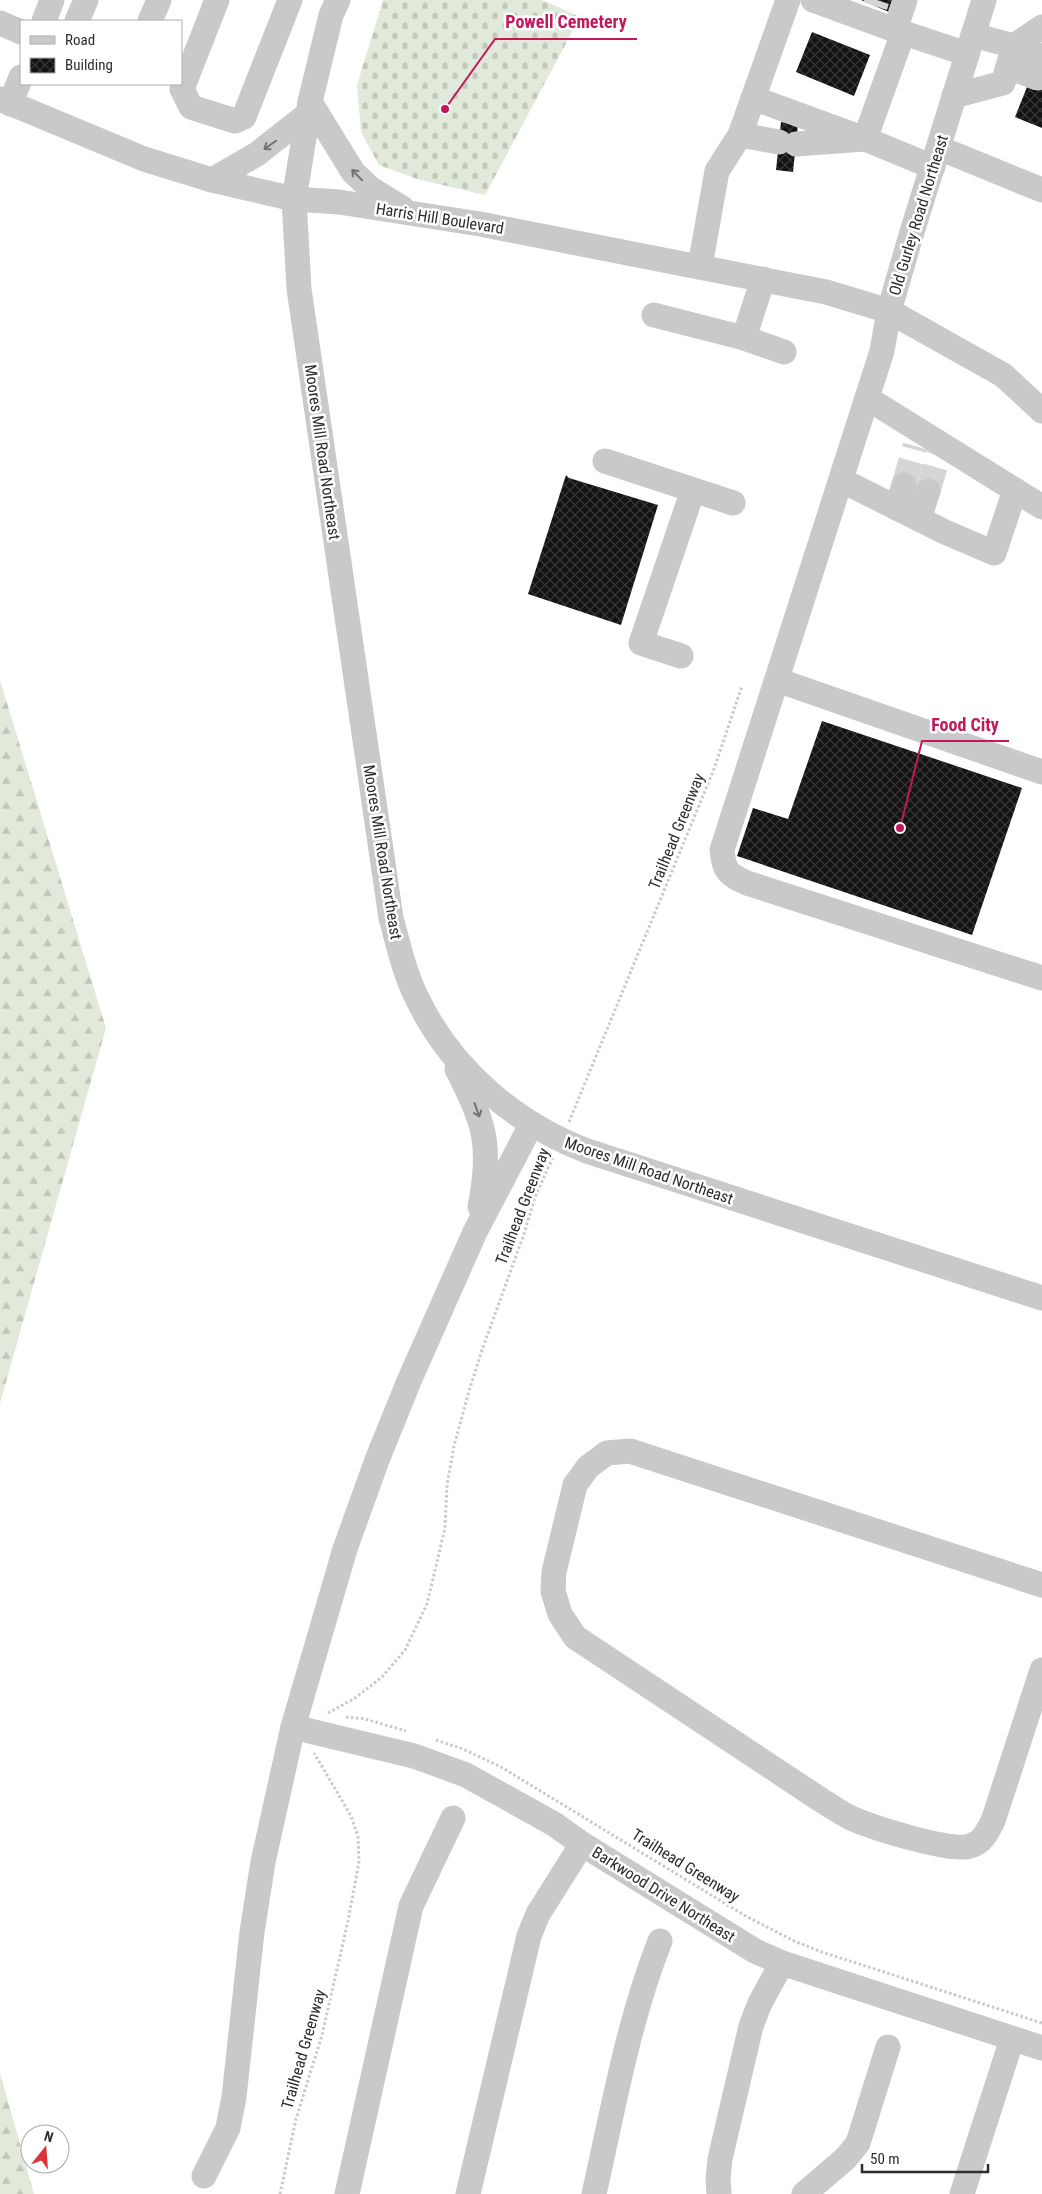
<svg xmlns="http://www.w3.org/2000/svg" width="1042" height="2194" viewBox="0 0 1042 2194" font-family="'Roboto Condensed',sans-serif">
<defs>
<pattern id="forest-firs" width="22" height="20" patternUnits="userSpaceOnUse" patternTransform="scale(1.25)"><rect width="22" height="20" fill="#e1e9da"/><path d="M5 1l3.5 6h-7zM16 11l3.5 6h-7z" fill="#c1c8bb"/></pattern>
<pattern id="cemetery-stones" width="16" height="16" patternUnits="userSpaceOnUse" patternTransform="scale(1.25)"><rect width="16" height="16" fill="#e1e9da"/><path d="M2 7V4a2 2 0 0 1 4 0v3zM10 15v-3a2 2 0 0 1 4 0v3z" fill="#c1c8bb"/></pattern>
<pattern id="building-cross-hatch" width="8" height="8" patternUnits="userSpaceOnUse" patternTransform="scale(1.25)"><rect width="8" height="8" fill="#131313"/><path d="M0 0l8 8M0 8l8-8" fill="none" stroke="#363636"/></pattern>
</defs>
<rect width="100%" height="100%" fill="#fff"/>
<g fill="url(#forest-firs)">
<path d="M 0,680 L 106,1028 L 0,1403 Z"/>
<path d="M 0,2073 L 34,2194 L 0,2194 Z"/>
</g>
<path fill="url(#cemetery-stones)" d="M 383,0 L 542,0 L 580,17 L 485,195 L 417,179 L 379,165 L 361,132 L 357,85 Z"/>
<g fill="url(#building-cross-hatch)">
<path d="M 861,0 L 902,0 L 896,15 Z"/>
<path d="M 812,32 L 870,55 L 854,96 L 796,72 Z"/>
<path d="M 1042,69 L 1042,128 L 1015,117 L 1027,87 L 1034,90 Z"/>
<path d="M 781,122 L 798,124 L 793,172 L 776,170 Z"/>
<path d="M 566,475 L 569,478 L 658,505 L 621,625 L 528,594 Z"/>
<path d="M 822,721 L 1022,788 L 972,935 L 737,856 L 753,808 L 788,819 Z"/>
</g>
<g fill="none" stroke-linecap="round" stroke-linejoin="round">
<g stroke="#d5d5d5" stroke-width="25" stroke-dasharray="25 12" stroke-linecap="butt">
<path d="M 875,6 L 877,0"/>
<path d="M 904,485 L 915,446"/>
<path d="M 928,491 L 939,454"/>
</g>
<g stroke="#c9c9c9" stroke-width="3" stroke-dasharray="2.5 2.5" stroke-linecap="butt">
<path d="M 569,1122 L 714,769 L 742,686"/>
<path d="M 328,1713 L 355,1698 L 382,1677 L 405,1650 L 427,1604 L 445,1528 L 447,1485 L 454,1446 L 469,1391 L 482,1350 L 524,1234 L 535,1197 L 553,1157"/>
<path d="M 346,1717 L 365,1719 L 406,1731"/>
<path d="M 436,1740 L 463,1749 L 501,1767 L 744,1915 L 794,1941 L 822,1952 L 1042,2023"/>
<path d="M 280,2194 L 296,2119 L 322,2035 L 348,1921 L 359,1862 L 358,1836 L 351,1816 L 314,1753"/>
</g>
<g stroke="#c9c9c9" stroke-width="25">
<path d="M 217,0 L 182,89 L 191,107 L 235,121 L 244,117 L 290,0"/>
<path d="M 338,0 L 331,15 L 310,102 L 294,199 L 299,289 L 391,918 C 399,947 405,976 419,1002 C 453,1071 515,1123 587,1151 L 1042,1298"/>
<path d="M 813,0 L 895,30"/>
<path d="M 905,0 L 895,30 L 967,54"/>
<path d="M 984,0 L 912,232 L 889,311 L 882,351 L 722,850 C 724,872 728,874 747,883 L 1042,978"/>
<path d="M 44,21 L 52,0"/>
<path d="M 77,21 L 86,0"/>
<path d="M 150,21 L 159,0"/>
<path d="M 0,23 L 21,32"/>
<path d="M 1014,46 L 1042,27"/>
<path d="M 1014,46 L 1042,57"/>
<path d="M 1008,67 L 1038,78"/>
<path d="M 954,96 L 1003,83 L 1014,46 L 973,35"/>
<path d="M 753,98 L 865,139 L 933,167"/>
<path d="M 0,99 L 144,159 L 212,180 L 294,199 L 339,202 L 480,224 L 826,292 L 889,311 L 1003,375 L 1042,411"/>
<path d="M 310,102 L 353,172 L 371,189 L 402,208"/>
<path d="M 10,104 L 21,77"/>
<path d="M 740,135 L 779,142"/>
<path d="M 796,144 L 865,139 L 903,33"/>
<path d="M 939,148 L 1042,190"/>
<path d="M 212,180 L 257,154 L 308,114"/>
<path d="M 700,266 L 717,171 L 740,135 L 788,0"/>
<path d="M 654,315 L 744,338 L 784,352"/>
<path d="M 744,338 L 763,279"/>
<path d="M 867,398 L 1042,507"/>
<path d="M 605,461 L 733,503"/>
<path d="M 841,480 L 945,532 L 994,553 L 1015,490"/>
<path d="M 897,508 L 904,485"/>
<path d="M 919,519 L 928,491"/>
<path d="M 681,656 L 641,643 L 693,490"/>
<path d="M 777,680 L 1042,772"/>
<path d="M 457,1069 C 485,1124 492,1145 480,1207"/>
<path d="M 1042,1585 L 630,1451 L 607,1453 L 588,1467 L 575,1485 L 554,1572 L 553,1591 L 560,1614 L 575,1637 L 821,1800 C 831,1806 841,1813 851,1818 C 871,1827 952,1853 970,1846 C 983,1842 987,1832 993,1821 L 1042,1670"/>
<path d="M 293,1727 L 414,1756 L 466,1775 L 554,1824 L 582,1844 L 755,1951 L 782,1963 L 1042,2048"/>
<path d="M 204,2176 L 228,2128 L 234,2097 L 252,1932 L 263,1862 L 293,1727 L 345,1549 L 377,1460 L 409,1381 L 475,1232 L 531,1125"/>
<path d="M 347,2194 L 411,1906 L 453,1818"/>
<path d="M 468,2194 L 529,1936 L 538,1914 L 582,1844"/>
<path d="M 594,2194 C 613,2110 628,2022 660,1941"/>
<path d="M 719,2194 L 718,2179 L 720,2159 L 751,2026 L 760,2003 L 782,1963"/>
<path d="M 804,2194 L 846,2158 L 858,2143 L 888,2047"/>
<path d="M 962,2194 L 1012,2039"/>
</g>
</g>
<defs><path id="oneway-shaft" d="M-6 0H5M1.5-3L5.5 0L1.5 3" fill="none" stroke-width="1.6" stroke-linecap="round" stroke-linejoin="round" transform="scale(1.25)"/></defs>
<g stroke="#737373">
<use href="#oneway-shaft" transform="translate(270 145) rotate(145)"/>
<use href="#oneway-shaft" transform="translate(357 175) rotate(-134)"/>
<use href="#oneway-shaft" transform="translate(477 1110) rotate(70)"/>
</g>
<g text-anchor="middle" stroke-width="5" stroke-linejoin="round" paint-order="stroke">
<g font-size="16" fill="#2c2c2c" stroke="#fff">
<text transform="translate(918 215) rotate(-73)" y="6">Old Gurley Road Northeast</text>
<text transform="translate(440 218) rotate(9)" y="6">Harris Hill Boulevard</text>
<text transform="translate(323 452) rotate(82)" y="6">Moores Mill Road Northeast</text>
<text transform="translate(676 831) rotate(-68)" y="6">Trailhead Greenway</text>
<text transform="translate(383 852) rotate(81)" y="6">Moores Mill Road Northeast</text>
<text transform="translate(649 1170) rotate(19)" y="6">Moores Mill Road Northeast</text>
<text transform="translate(522 1206) rotate(-69)" y="6">Trailhead Greenway</text>
<text transform="translate(686 1865) rotate(32)" y="6">Trailhead Greenway</text>
<text transform="translate(664 1894) rotate(32)" y="6">Barkwood Drive Northeast</text>
<text transform="translate(303 2049) rotate(-74)" y="6">Trailhead Greenway</text>
</g>
</g>
<path fill="none" stroke="#c2185b" stroke-width="2" d="M445 109L495 39H637M900 828L922 741H1009"/>
<g fill="#c2185b" stroke="#fff" stroke-width="2">
<circle cx="445" cy="109" r="5"/>
<circle cx="900" cy="828" r="5"/>
</g>
<g font-size="18" text-anchor="middle" font-weight="bold" fill="#c2185b" stroke="#fff" stroke-width="5" stroke-linejoin="round" paint-order="stroke">
<text x="566" y="28">Powell Cemetery</text>
<text x="965" y="731">Food City</text>
</g>
<rect x="20" y="20" width="162" height="65" fill="#ffffff" stroke="#ababab"/>
<rect x="30" y="36" width="25" height="8" fill="#c9c9c9" stroke="#ababab"/>
<text x="65" y="45" font-size="15" fill="#2c2c2c">Road</text>
<rect x="30" y="58" width="25" height="15" fill="url(#building-cross-hatch)" stroke="#ababab"/>
<text x="65" y="70" font-size="15" fill="#2c2c2c">Building</text>
<g transform="translate(45 2149) rotate(17)"><circle r="24" fill="#ffffff" stroke="#ababab"/>
<path d="M0-4L9 19L0 12L-9 19Z" fill="#da3639"/>
<text y="-8" font-size="14" font-weight="bold" text-anchor="middle" fill="#2c2c2c">N</text>
</g>
<path d="M862 2164v8h126v-8" fill="none" stroke="#2c2c2c" stroke-width="2.5"/>
<text x="870" y="2164" font-size="15" fill="#2c2c2c" stroke="#ffffff" stroke-width="4" paint-order="stroke">50 m</text>
</svg>
